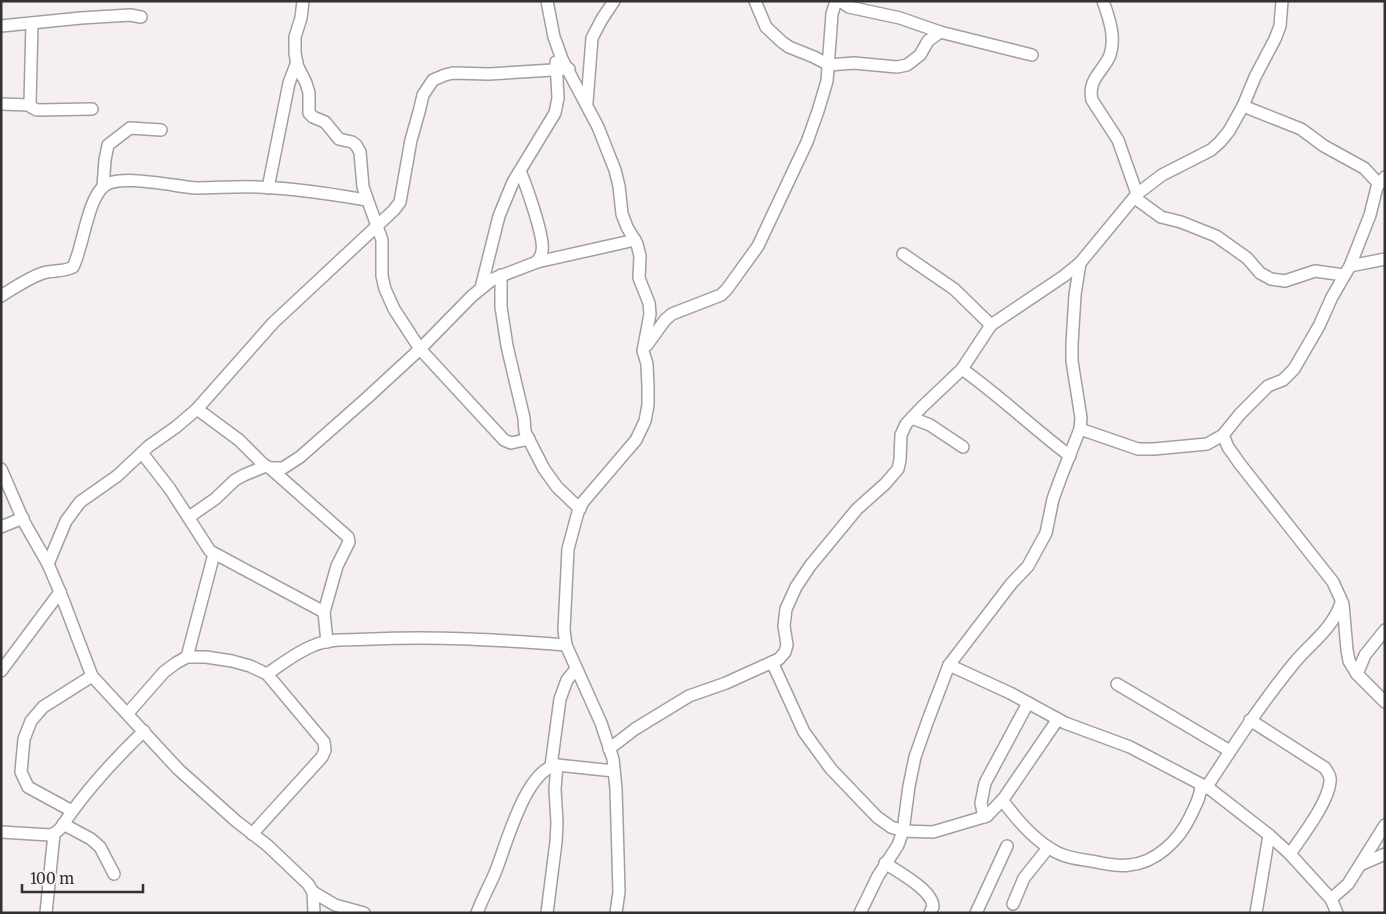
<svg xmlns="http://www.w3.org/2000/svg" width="1386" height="914" viewBox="0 0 1386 914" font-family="Merriweather,serif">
<rect width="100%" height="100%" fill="#f6eff2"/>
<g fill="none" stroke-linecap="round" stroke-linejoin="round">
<defs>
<g id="minor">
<path d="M 303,1 L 301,18 L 295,37 L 295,53 L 297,65 L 306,83 L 309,93 L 309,113 L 313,117 L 325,122 L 339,139 L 352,142 L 356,145 L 360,152 L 363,187 L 382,240 L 382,276 L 385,289 L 394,309 L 420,349 L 504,440 L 511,443 L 529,439"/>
<path d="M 547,1 L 554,37 L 562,59 L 598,127 L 615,170 L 619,186 L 622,214 L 627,227 L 637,244 L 640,256 L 639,278 L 649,303 L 650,314 L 643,351 L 647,364 L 648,387 L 648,405 L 645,421 L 636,440 L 583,502 L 578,512 L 568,549 L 564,630 L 566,645 L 601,723 L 613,759 L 616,789 L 618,856 L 619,892 L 616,913"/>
<path d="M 755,1 L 766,27 L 782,42 L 789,47 L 814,57 L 829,65 L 854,63 L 897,67 L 907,65 L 920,55 L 928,41 L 940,32"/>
<path d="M 840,1 L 849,7 L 900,18 L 940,32 L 1032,55"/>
<path d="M 1103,1 C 1109,18 1116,37 1110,55 C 1104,71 1087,79 1092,100 L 1118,140 L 1137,194"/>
<path d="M 32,23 L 30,103 L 31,107 L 37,110 L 92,109"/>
<path d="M 1,26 L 81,18 L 130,15 L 141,17"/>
<path d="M 587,102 L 592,38 L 602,19 L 614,1"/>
<path d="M 1,104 L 30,105"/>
<path d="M 1243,106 L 1301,129 L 1324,146 L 1364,168 L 1379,184"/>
<path d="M 520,171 C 526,185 545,238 542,251 C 542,255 539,258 537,262"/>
<path d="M 103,187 L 105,160 L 108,145 L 130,128 L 161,130"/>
<path d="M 268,188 L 289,83 L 297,62"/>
<path d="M 1135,198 L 1161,217 L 1181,222 L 1216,236 L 1247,258 L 1260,273 L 1271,279 L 1285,281 L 1315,271 L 1344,275"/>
<path d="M 903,254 L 954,289 L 991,325"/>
<path d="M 1350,266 L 1385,259"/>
<path d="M 501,275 L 501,307 L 507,346 L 524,418 L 525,432 L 544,469 L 557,487 L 580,509"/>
<path d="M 481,288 L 499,216 L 513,182 L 555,113 L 558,98 L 556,62"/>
<path d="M 1,296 C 14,288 28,278 43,273 C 53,270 64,272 73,267 C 83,248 87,200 104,186 C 119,173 177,187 197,188 C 217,188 238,186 258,187 C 294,188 331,194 367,200"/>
<path d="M 647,345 L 665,320 L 672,314 L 721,295 L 727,289 L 758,246 L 807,142 L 818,111 L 827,81 L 832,14 L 836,1"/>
<path d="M 962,369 C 1000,396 1033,428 1070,456"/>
<path d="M 197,409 L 239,440 L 264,465 L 270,468 L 283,468 L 300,457 L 368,397 L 420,349 L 472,296 L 493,279 L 537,262 L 635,240"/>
<path d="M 912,418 L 930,425 L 963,447"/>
<path d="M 1080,429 L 1138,449 L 1154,449 L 1207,444 L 1223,435 L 1240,414 L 1268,386 L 1283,380 L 1294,369 L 1319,326 L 1332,297 L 1350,266 L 1370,215 L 1377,187 L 1385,177"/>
<path d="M 1223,435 L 1228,447 L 1240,464 L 1333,582 L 1343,604 L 1347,650 L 1349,661 L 1357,674 L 1385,702"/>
<path d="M 142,453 L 170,489 L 210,551 L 324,612"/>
<path d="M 270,468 L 348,537 L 349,542 L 337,566 L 324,612 L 327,642"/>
<path d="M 1,469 L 24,522 L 48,564 L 60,592 L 92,676 L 178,769 L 236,821 L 267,845 L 308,884 L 313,892 L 314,913"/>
<path d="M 189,517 L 215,499 L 235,480 L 244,475 L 266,466"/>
<path d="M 1,527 L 23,518"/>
<path d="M 48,564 L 66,521 L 80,502 L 117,476 L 149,446 L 176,427 L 197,409 L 273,323 L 394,210 L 400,202 L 411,140 L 419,112 L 423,95 L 433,80 L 445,75 L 453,73 L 489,74 L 569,69"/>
<path d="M 187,657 L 214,554"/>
<path d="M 772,662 L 804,732 L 831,769 L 877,817 L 891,827 L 903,831 L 933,832 L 987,816 L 1004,798 L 1058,719"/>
<path d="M 949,665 L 1010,693 L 1065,723 L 1130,747 L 1210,789 L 1269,835 L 1290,854 L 1331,899 L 1337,913"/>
<path d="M 1,671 L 60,592"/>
<path d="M 267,674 C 282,664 298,651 315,645 C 332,638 354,640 372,639 C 437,636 501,640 566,645"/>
<path d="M 1357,674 L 1365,655 L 1385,630"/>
<path d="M 1117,684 L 1230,751"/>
<path d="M 128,713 L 164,672 L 176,663 L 187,657 L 206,657 L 232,661 L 250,666 L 267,674 L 324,742 L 325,750 L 322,757 L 252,834"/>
<path d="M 1250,720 L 1325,768 C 1328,773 1331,777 1330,782 C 1328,803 1302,836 1290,854"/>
<path d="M 609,749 L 635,729 L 689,696 L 726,683 L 779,659 L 785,652 L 787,645 L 784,626 L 786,609 L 796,587 L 810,566 L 857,509 L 885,484 L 898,469 L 900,460 L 901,435 L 906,424 L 922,407 L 962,369 L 991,325 L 1064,276 L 1080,263 L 1137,194 L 1162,175 L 1211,150 L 1220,142 L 1229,131 L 1243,106 L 1255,77 L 1275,39 L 1280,26 L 1282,1"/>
<path d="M 551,766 L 560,699 L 567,680 L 576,669"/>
<path d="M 1206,788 C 1234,745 1262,702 1295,662 C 1311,643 1333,628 1341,603"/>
<path d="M 1002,800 C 1016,818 1031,837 1051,849 C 1062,857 1078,859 1091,861 C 1103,863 1117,867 1129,865 C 1156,863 1179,840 1190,817 C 1195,806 1201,797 1201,785"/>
<path d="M 72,811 L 28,787 L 21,772 L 24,739 L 31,721 L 43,707 L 92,676"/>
<path d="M 984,817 L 981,803 L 985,783 L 1028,703"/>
<path d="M 63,824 L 91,839 L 100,847 L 114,874"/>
<path d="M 1,832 L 50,835 C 61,832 65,821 71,813 C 92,784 118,756 144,731"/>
<path d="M 885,863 C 898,872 933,890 933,907 L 930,913"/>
<path d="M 1360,865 L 1385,854"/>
<path d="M 313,892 L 335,905 L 364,913"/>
<path d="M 1331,899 L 1348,884 L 1385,825"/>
<path d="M 1013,904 L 1024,878 L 1048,848"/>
<path d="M 46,913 L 54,834"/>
<path d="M 477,913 C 482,899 489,887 495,873 C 506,846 525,770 557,765 L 614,771"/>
<path d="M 547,913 L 556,842 L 557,823 L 555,789 L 557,765"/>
<path d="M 860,913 L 878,876 L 898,845 L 903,831 L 909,786 L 915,757 L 928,720 L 949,665 L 1011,584 L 1028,566 L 1046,533 L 1053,499 L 1061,477 L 1080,429 L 1081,418 L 1072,361 L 1072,344 L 1075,295 L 1080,263"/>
<path d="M 976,913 L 1007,846"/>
<path d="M 1256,913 L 1269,835"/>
</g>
</defs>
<use href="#minor" stroke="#a49ea1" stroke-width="14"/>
<use href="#minor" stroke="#fff" stroke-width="11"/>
</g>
<rect width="1386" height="914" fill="none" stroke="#323031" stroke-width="5"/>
<path d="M22 884v8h121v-8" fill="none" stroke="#323031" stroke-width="2.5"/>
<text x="30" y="884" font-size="15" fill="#323031" stroke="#f6eff2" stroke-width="4" paint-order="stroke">100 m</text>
</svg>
